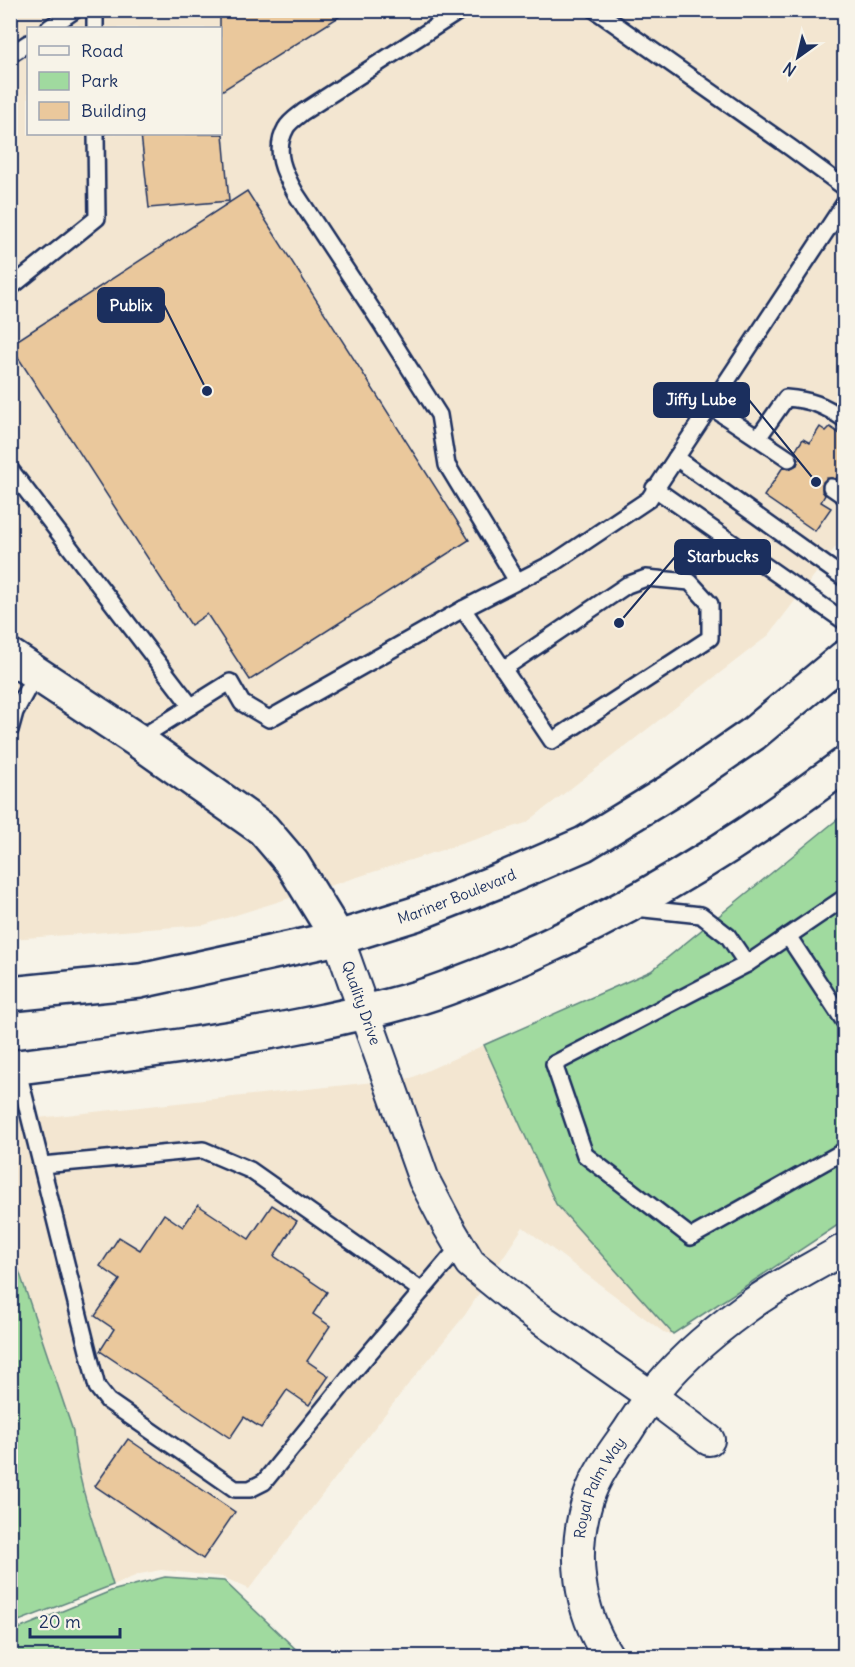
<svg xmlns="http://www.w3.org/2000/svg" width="855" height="1667" viewBox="0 0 855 1667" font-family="Delius,sans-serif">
<rect width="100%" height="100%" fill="#f7f3e8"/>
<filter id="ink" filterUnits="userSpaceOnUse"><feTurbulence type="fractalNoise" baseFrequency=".0167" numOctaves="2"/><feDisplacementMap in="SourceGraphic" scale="12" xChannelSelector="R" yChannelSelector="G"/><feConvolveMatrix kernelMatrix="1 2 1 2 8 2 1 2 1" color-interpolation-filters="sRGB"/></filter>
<g filter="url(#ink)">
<g fill="#f3e6d1" fill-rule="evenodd">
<path d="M 10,11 L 844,11 L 844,536 L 769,635 L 526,823 L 326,887 L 304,851 L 273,815 L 147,725 L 11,635 ZM 28,28 L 220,28 L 220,134 L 28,134 Z"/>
<path d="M 10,676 L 127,754 L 251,843 L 279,875 L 293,897 L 204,925 L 11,939 Z"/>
<path d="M 484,1045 L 556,1204 L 673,1334 L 666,1334 L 523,1227 L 465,1315 L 410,1382 L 249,1589 L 223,1577 L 161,1570 L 140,1574 L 113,1585 L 83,1488 L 74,1448 L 73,1431 L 11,1244 L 10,1121 L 411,1078 Z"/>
</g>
<g fill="#a0da9f" stroke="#5e847e" stroke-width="1.5">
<path d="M 844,814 L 844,1221 L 673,1334 L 556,1204 L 484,1045 L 651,971 Z"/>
<path d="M 10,1244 L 73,1431 C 76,1483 98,1535 113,1585 L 11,1624 Z"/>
<path d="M 165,1577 L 224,1581 L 303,1656 L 11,1656 L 11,1632 L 111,1591 Z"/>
</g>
<g fill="#eac89c" stroke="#1b2f5e" stroke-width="1.5">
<path d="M 220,10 L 350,10 L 220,92 Z"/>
<path d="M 141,134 L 223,134 L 229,201 L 149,208 Z"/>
<path d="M 247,191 L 469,540 L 250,680 L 207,614 L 191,625 L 10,345 Z"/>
<path d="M 820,427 L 826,431 L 830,427 L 844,437 L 844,467 L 836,479 L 827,478 L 823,482 L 822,491 L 825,495 L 821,502 L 831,508 L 815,531 L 764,496 L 783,467 L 789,469 L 797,465 L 799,459 L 795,451 L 803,439 L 810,443 Z"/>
<path d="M 198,1205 L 249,1239 L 272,1205 L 297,1221 L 274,1256 L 327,1292 L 313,1314 L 330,1326 L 307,1361 L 329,1376 L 309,1405 L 287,1390 L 261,1428 L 244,1417 L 230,1438 L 100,1351 L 114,1329 L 95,1316 L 120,1280 L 100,1266 L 119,1237 L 140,1250 L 164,1214 L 183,1227 Z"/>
<path d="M 128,1439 L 235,1512 L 203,1559 L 95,1486 Z"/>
</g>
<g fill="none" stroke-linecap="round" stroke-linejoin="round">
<defs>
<g id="lane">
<path d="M 95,10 L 95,28"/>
<path d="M 461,10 L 303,112 C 298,116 289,122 286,128 C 273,151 284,173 296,194 L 381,323 L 439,415 L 447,465 L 517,581"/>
<path d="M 595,10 L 791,148 L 844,187"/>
<path d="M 49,28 L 75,10"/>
<path d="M 10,55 L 28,43"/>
<path d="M 10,288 L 97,218 L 96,134"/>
<path d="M 711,407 L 789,459"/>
<path d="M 758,438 L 786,398 C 811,400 824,405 844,419"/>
<path d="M 676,458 L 844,578"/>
<path d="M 10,469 L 191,706"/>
<path d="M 831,487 L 844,496"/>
<path d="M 654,488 L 844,621"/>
<path d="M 463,609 L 552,741 L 710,638 L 710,604 L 690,582 L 646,578 L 627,585 L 503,669"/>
<path d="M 10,730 L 15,712 L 36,673"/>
<path d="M 137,740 L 230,682 L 242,703 L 269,719 L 463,609 L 555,562 L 649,499 L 844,204"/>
<path d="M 844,898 L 747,964 L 554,1064 L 585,1155 L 691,1237 L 844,1151"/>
<path d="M 635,908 L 701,915 L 728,936 L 747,964"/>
<path d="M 788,936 L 844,1021"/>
<path d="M 17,1067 L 97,1387 L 108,1401 L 235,1489 L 250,1489 L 264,1482 L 354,1371 L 460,1246"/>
<path d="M 42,1165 L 203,1150 L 250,1170 L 422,1291"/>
</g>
<g id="street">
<path id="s1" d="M 338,938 L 424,1180 L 448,1226 L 470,1263 L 528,1310 L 651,1396 L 709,1440"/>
<path id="s2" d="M 608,1656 C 578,1610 571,1552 588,1499 C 596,1474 612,1453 627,1432 C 634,1421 642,1409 650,1398 C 674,1365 713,1332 746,1308 C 777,1285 812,1268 844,1249"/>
</g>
<g id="secondary">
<path d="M 10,656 L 137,740 L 263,829 L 292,863 L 338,938"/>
<path id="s3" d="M 10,994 L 140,981 L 338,938 L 415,914 L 503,879 L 584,844 L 672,790 L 753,734 L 844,658"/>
<path d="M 10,1068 C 115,1055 221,1043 324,1021 C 365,1012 407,1003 447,988 C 590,936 723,856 844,765"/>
</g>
</defs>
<use href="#lane" stroke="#1b2f5e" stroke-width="20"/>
<use href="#street" stroke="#1b2f5e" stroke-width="34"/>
<use href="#secondary" stroke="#1b2f5e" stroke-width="38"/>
<use href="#lane" stroke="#f7f3e8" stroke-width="15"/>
<use href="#street" stroke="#f7f3e8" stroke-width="30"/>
<use href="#secondary" stroke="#f7f3e8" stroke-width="33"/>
</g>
</g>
<g text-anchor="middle" stroke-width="4.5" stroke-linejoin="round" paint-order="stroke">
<g font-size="15" fill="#1b2f5e" stroke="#f7f3e8">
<text dy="5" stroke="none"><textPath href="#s3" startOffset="459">Mariner Boulevard</textPath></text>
<text dy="5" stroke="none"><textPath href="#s1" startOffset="69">Quality Drive</textPath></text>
<text dy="5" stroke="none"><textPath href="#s2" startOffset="178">Royal Palm Way</textPath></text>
</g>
</g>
<path fill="none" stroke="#1b2f5e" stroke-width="2" d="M207 391L164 305M816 482L749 400M619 623L675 557"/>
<g fill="#1b2f5e" stroke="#f7f3e8" stroke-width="2">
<circle cx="207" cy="391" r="6"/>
<circle cx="816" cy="482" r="6"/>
<circle cx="619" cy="623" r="6"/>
</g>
<g fill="#1b2f5e" stroke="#1b2f5e" stroke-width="2">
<rect x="98" y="288" width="66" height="34" rx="6"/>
<rect x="654" y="383" width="95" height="34" rx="6"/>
<rect x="675" y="540" width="95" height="34" rx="6"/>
</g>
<g font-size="16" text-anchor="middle" font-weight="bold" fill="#fff">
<text x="131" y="311">Publix</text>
<text x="701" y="405">Jiffy Lube</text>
<text x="723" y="562">Starbucks</text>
</g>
<rect width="855" height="1667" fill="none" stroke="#f7f3e8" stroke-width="36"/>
<rect x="18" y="18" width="819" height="1631" fill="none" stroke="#1b2f5e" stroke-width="2" filter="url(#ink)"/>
<rect x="27" y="27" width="195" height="108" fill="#f7f3e8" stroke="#9fa5b1" stroke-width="1.5"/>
<rect x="39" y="46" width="30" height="9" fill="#f7f3e8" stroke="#9fa5b1" stroke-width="1.5"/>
<text x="81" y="57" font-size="18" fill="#1b2f5e">Road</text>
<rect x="39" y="72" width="30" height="18" fill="#a0da9f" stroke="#9fa5b1" stroke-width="1.5"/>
<text x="81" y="87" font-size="18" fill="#1b2f5e">Park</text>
<rect x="39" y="102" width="30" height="18" fill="#eac89c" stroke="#9fa5b1" stroke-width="1.5"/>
<text x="81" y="117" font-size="18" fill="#1b2f5e">Building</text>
<g transform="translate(798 57) rotate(214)" stroke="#f7f3e8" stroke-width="4.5" paint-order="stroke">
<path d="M0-4.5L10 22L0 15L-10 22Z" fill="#1b2f5e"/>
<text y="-9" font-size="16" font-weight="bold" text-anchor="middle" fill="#1b2f5e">N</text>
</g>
<path d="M30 1628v9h90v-9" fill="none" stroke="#1b2f5e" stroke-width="3"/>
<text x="39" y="1628" font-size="18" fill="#1b2f5e" stroke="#f7f3e8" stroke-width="4.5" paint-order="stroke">20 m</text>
</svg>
